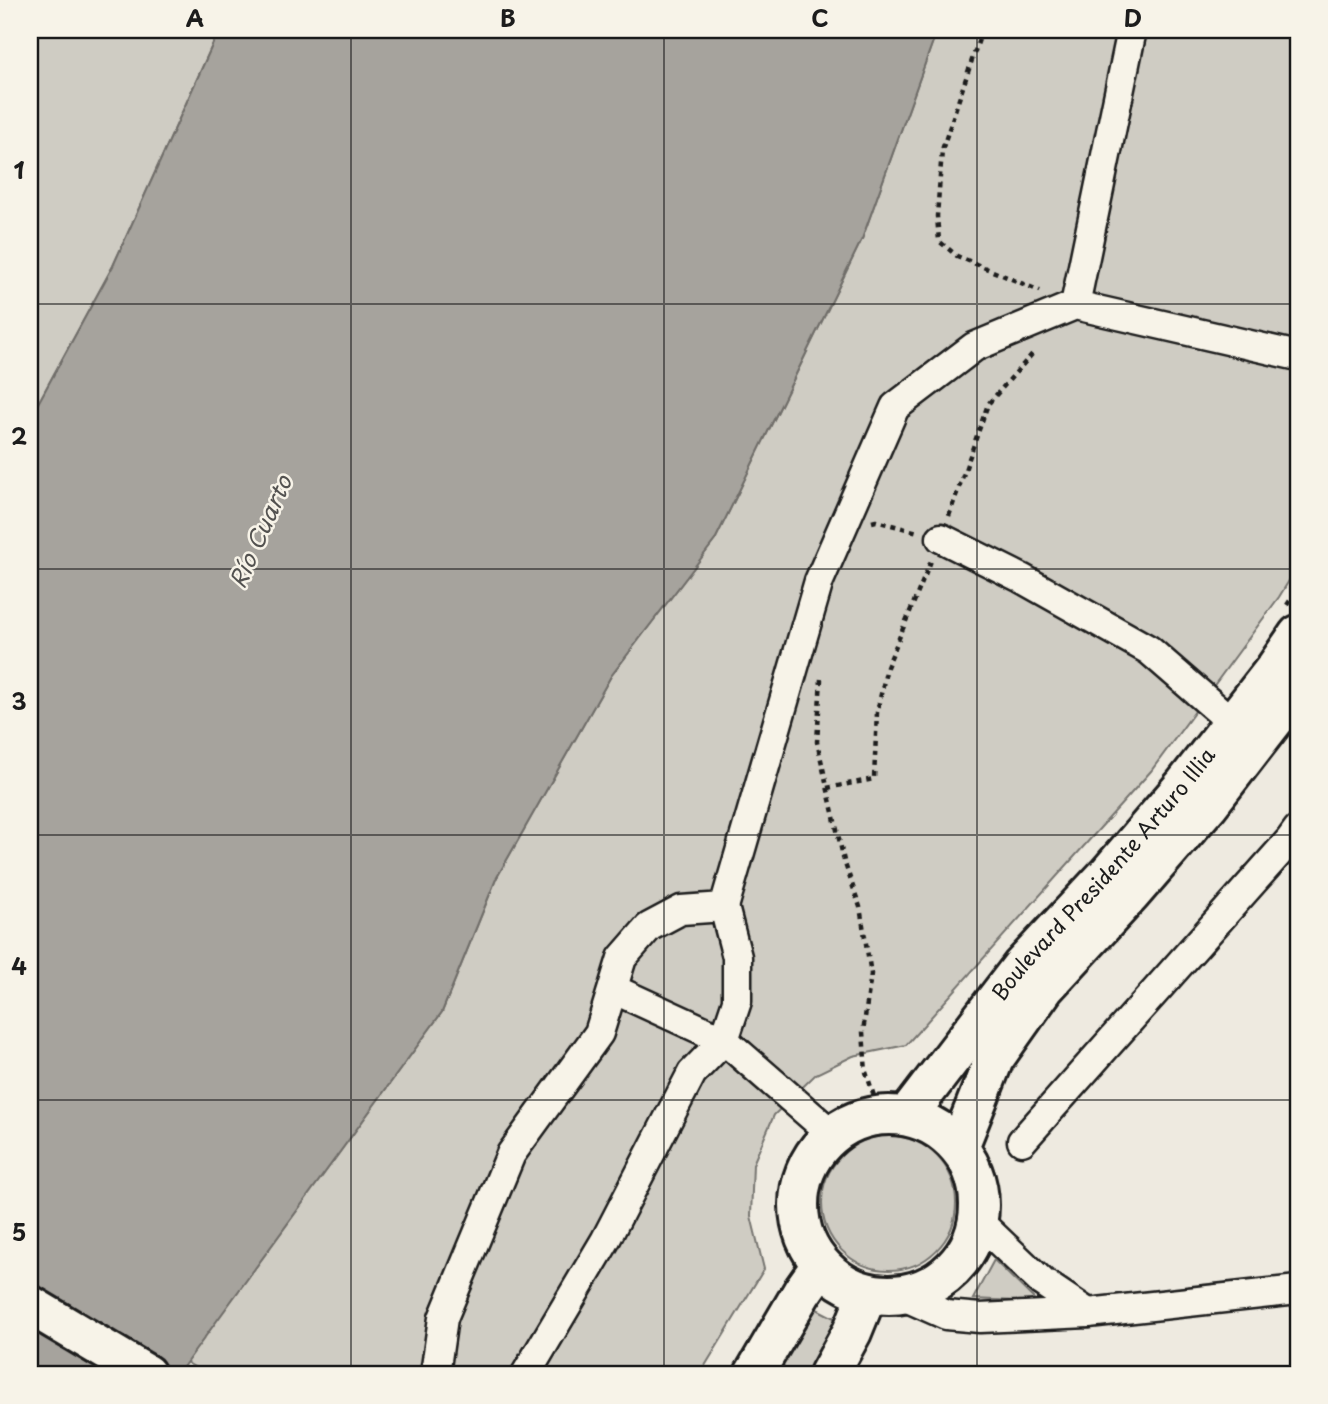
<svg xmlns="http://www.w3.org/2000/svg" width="1328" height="1404" viewBox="0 0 1328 1404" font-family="'Playpen Sans',sans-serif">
<rect width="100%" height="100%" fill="#eeeae0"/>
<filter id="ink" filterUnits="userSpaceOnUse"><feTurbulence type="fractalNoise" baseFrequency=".0143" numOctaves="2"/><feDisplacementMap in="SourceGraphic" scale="14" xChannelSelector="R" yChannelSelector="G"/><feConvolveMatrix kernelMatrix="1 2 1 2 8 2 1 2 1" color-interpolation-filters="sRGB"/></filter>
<g filter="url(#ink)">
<g fill="#cfccc3" stroke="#767470" stroke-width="2">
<path d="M 30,30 L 219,30 L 113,266 L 30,418 Z"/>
<path d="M 937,30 L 1298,30 L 1298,566 L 1279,597 L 1151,771 L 906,1045 L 853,1056 L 816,1074 L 774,1115 L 753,1164 L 751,1216 L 764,1269 L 700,1374 L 206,1374 L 186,1362 L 442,1012 L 496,879 L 611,676 L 715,540 L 862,239 Z"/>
<circle cx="889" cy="1203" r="67"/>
<path d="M 994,1260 L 1037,1302 L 973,1299 Z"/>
<path d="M 811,1306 L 838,1320 L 806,1374 L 769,1374 Z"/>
</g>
<path fill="#a6a39d" stroke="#6f6d69" stroke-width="2" d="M 219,30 L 937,30 L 862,239 L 715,540 L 611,676 L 496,879 L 442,1012 L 178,1374 L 30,1374 L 30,418 L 113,266 Z"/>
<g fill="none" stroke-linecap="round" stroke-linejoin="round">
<defs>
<g id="street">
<path d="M 1075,305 L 1132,30"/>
<path d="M 941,538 L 1021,578 L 1149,650 L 1233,723"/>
<path d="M 613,989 L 724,1040 L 832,1134"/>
<path d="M 1022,1141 L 1290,840 L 1298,829"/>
<path d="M 979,1222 L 1042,1282 L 1088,1313"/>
<path d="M 901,1295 L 946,1315 L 980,1318 L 1088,1313 L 1298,1290"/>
<path d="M 435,1374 L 443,1318 L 511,1154 L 599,1033 L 622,958 L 649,927 L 681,910 L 724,907 L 819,581 L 895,407 L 974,347 L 1075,305 L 1298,356"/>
<path d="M 526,1374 L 605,1241 L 692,1073 L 724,1040 L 737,1001 L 737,957 L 724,907"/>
</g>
<g id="secondary">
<circle cx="889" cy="1205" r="90"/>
<path id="s1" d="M 907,1116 L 1021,967 L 1108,874 L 1185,784 L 1274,670 L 1298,635"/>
<path d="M 959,1147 L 994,1059 L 1045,987 L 1131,894 L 1209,804 L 1298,689"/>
<path d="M 30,1305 L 146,1374"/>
<path d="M 754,1374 L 802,1292 L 821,1265"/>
<path d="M 829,1374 L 852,1332 L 863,1305 L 872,1294"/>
</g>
</defs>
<use href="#street" stroke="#1c1c1c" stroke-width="33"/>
<use href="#secondary" stroke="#1c1c1c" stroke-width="44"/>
<g stroke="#1c1c1c" stroke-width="4.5" stroke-dasharray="5 5" stroke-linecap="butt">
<path d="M 982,30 L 942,150 L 937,216 L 939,241 L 957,256 L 1040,291"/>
<path d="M 949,516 L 988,404 L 1034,352"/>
<path d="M 872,522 L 876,521 L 918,532"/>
<path d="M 1287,605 L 1298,589"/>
<path d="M 821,679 L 817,742 L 844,861 L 860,907 L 871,974 L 863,1032 L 866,1072 L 877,1105"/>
<path d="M 827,788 L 874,779 L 877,712 L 887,667 L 931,561"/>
</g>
<use href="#street" stroke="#f7f3e8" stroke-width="28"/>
<use href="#secondary" stroke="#f7f3e8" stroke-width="38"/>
</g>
</g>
<path fill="none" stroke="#1c1c1c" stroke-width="2" stroke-opacity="0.55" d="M 351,30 L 351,1374M 664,30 L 664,1374M 977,30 L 977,1374M 30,304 L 1298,304M 30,569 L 1298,569M 30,835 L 1298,835M 30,1100 L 1298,1100"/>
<g text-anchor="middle" stroke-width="5" stroke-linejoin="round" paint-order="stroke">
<g font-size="21" fill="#1c1c1c" stroke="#f7f3e8">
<text dy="7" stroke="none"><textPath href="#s1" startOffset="312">Boulevard Presidente Arturo Illia</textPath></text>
</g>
<g font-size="23" font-style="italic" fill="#535250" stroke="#f7f3e8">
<text transform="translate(261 532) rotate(-66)" y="8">Río Cuarto</text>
</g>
</g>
<rect width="1328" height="1404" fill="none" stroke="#f7f3e8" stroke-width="77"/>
<rect x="38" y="38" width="1252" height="1328" fill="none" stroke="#1c1c1c" stroke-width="2.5"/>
<g font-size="23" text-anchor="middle" font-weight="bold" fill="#1c1c1c">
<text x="195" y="27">A</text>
<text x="508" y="27">B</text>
<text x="820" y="27">C</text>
<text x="1133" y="27">D</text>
<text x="19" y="179">1</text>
<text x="19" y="445">2</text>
<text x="19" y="710">3</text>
<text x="19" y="975">4</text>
<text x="19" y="1241">5</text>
</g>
</svg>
